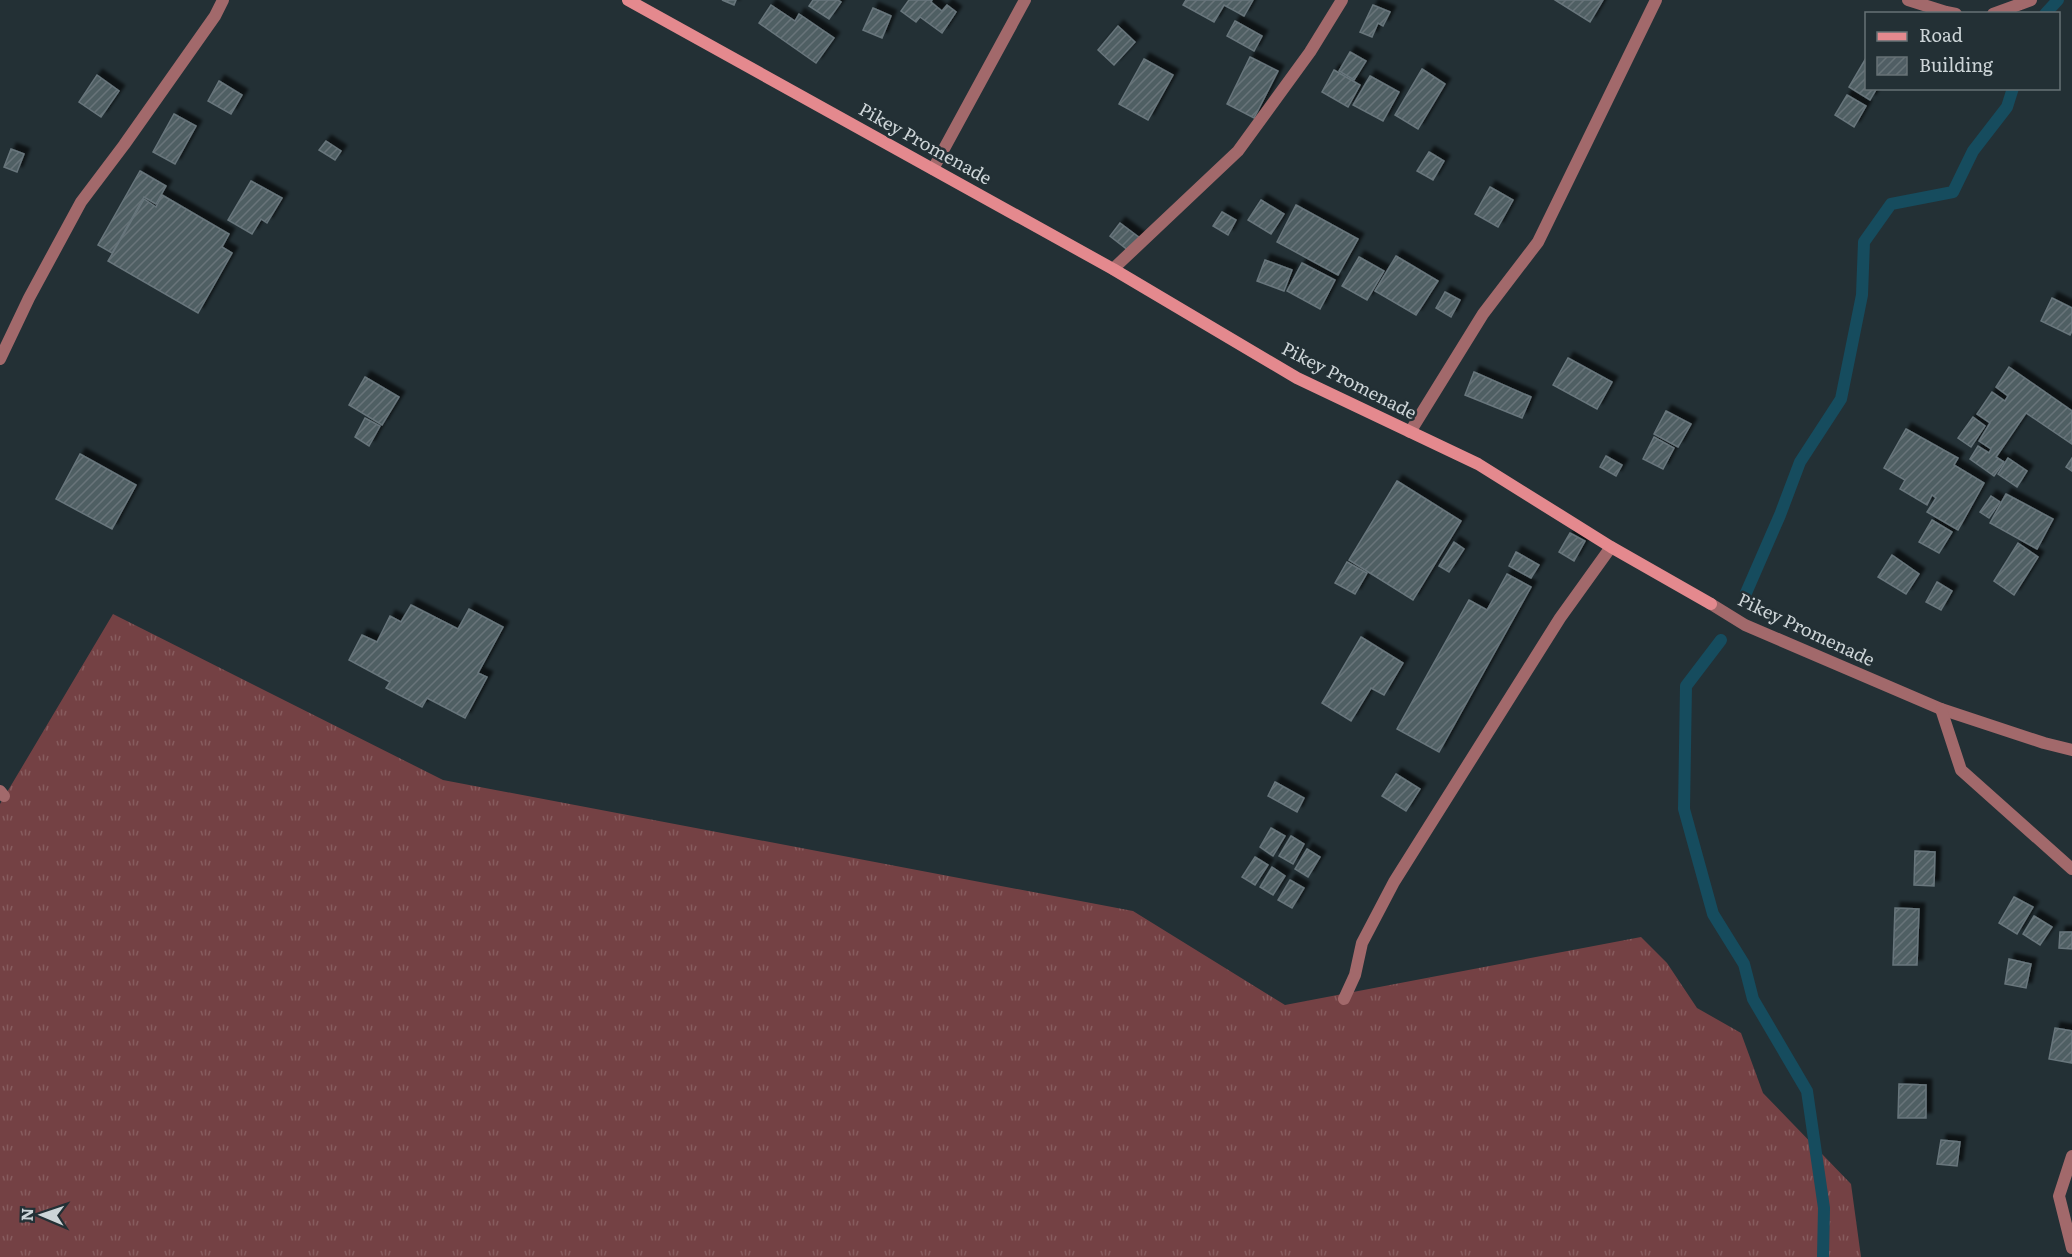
<svg xmlns="http://www.w3.org/2000/svg" width="2072" height="1257" viewBox="0 0 2072 1257" font-family="Literata,serif">
<defs>
<pattern id="grass-tufts" width="24" height="20" patternUnits="userSpaceOnUse" patternTransform="scale(1.5)"><rect width="24" height="20" fill="#744144"/><path d="M3 7l-1-3M5 7V3M7 7l1-3M15 17l-1-3M17 17v-4M19 17l1-3" fill="none" stroke="#875c5e"/></pattern>
<pattern id="building-hatch" width="6" height="6" patternUnits="userSpaceOnUse" patternTransform="scale(1.5)"><rect width="6" height="6" fill="#505e64"/><path d="M-1 1l2-2M0 6l6-6M5 7l2-2" fill="none" stroke="#687479"/></pattern>
<filter id="shadow"><feDropShadow dx="5.5" dy="-5.5" stdDeviation="1.5" flood-color="#0009"/></filter>
</defs>
<rect width="100%" height="100%" fill="#233035"/>
<path fill="url(#grass-tufts)" d="M 113,614 L 443,780 L 1133,911 L 1285,1005 L 1641,937 L 1667,963 L 1697,1008 L 1741,1033 L 1763,1093 L 1851,1184 L 1861,1257 L 0,1257 L 0,804 Z"/>
<g fill="none" stroke-linecap="round" stroke-linejoin="round">
<g stroke="#164c5e" stroke-width="12">
<path d="M 2045,14 L 2058,0"/>
<path d="M 1746,593 L 1780,515 L 1800,462 L 1841,399 L 1862,295 L 1864,242 L 1891,204 L 1953,192 L 1973,151 L 2007,107 L 2013,88"/>
<path d="M 1721,640 L 1686,686 L 1684,809 L 1713,914 L 1744,964 L 1753,999 L 1807,1091 L 1824,1208 L 1823,1257"/>
</g>
</g>
<g fill="url(#building-hatch)" stroke="#68767c" stroke-width="1.5" filter="url(#shadow)">
<path d="M 722,0 L 736,0 L 734,5 Z"/>
<path d="M 813,0 L 838,0 L 841,2 L 829,19 L 809,6 Z"/>
<path d="M 909,0 L 932,0 L 931,2 L 942,11 L 947,5 L 956,12 L 942,33 L 920,17 L 916,22 L 901,11 Z"/>
<path d="M 1186,0 L 1253,0 L 1244,16 L 1224,5 L 1214,22 L 1183,5 Z"/>
<path d="M 1555,0 L 1603,0 L 1590,22 Z"/>
<path d="M 771,5 L 795,21 L 799,14 L 834,38 L 816,63 L 759,23 Z"/>
<path d="M 1373,5 L 1390,12 L 1383,26 L 1378,23 L 1372,37 L 1360,32 Z"/>
<path d="M 873,8 L 891,16 L 882,38 L 863,30 Z"/>
<path d="M 1235,21 L 1262,36 L 1254,51 L 1227,36 Z"/>
<path d="M 1118,26 L 1135,42 L 1114,65 L 1098,50 Z"/>
<path d="M 1350,52 L 1366,61 L 1354,80 L 1339,71 Z"/>
<path d="M 1250,57 L 1278,71 L 1254,118 L 1227,104 Z"/>
<path d="M 1866,58 L 1866,88 L 1877,88 L 1870,100 L 1849,87 Z"/>
<path d="M 1144,59 L 1173,75 L 1148,120 L 1119,104 Z"/>
<path d="M 1422,69 L 1445,84 L 1418,129 L 1395,115 Z"/>
<path d="M 1334,70 L 1360,85 L 1348,107 L 1322,92 Z"/>
<path d="M 97,75 L 119,91 L 101,117 L 79,102 Z"/>
<path d="M 1370,76 L 1399,92 L 1383,121 L 1353,105 Z"/>
<path d="M 219,81 L 242,95 L 231,114 L 208,101 Z"/>
<path d="M 1847,95 L 1866,106 L 1854,127 L 1835,115 Z"/>
<path d="M 174,114 L 196,126 L 175,164 L 153,152 Z"/>
<path d="M 326,141 L 341,151 L 335,160 L 319,150 Z"/>
<path d="M 11,149 L 24,154 L 17,172 L 4,167 Z"/>
<path d="M 1429,152 L 1444,161 L 1433,180 L 1417,171 Z"/>
<path d="M 140,171 L 166,186 L 156,204 L 144,197 L 112,253 L 98,245 Z"/>
<path d="M 251,181 L 282,198 L 267,223 L 261,219 L 252,234 L 228,220 Z"/>
<path d="M 1490,187 L 1513,200 L 1498,227 L 1475,214 Z"/>
<path d="M 162,195 L 229,234 L 222,247 L 232,253 L 198,313 L 108,261 L 144,199 L 156,207 Z"/>
<path d="M 1261,200 L 1284,214 L 1271,234 L 1248,220 Z"/>
<path d="M 1296,205 L 1358,239 L 1338,275 L 1277,242 Z"/>
<path d="M 1222,212 L 1236,220 L 1228,235 L 1213,226 Z"/>
<path d="M 1120,223 L 1140,238 L 1129,251 L 1110,236 Z"/>
<path d="M 1396,256 L 1438,281 L 1416,315 L 1375,291 Z"/>
<path d="M 1359,257 L 1384,271 L 1367,300 L 1342,286 Z"/>
<path d="M 1265,260 L 1292,270 L 1284,291 L 1257,281 Z"/>
<path d="M 1302,263 L 1335,280 L 1320,309 L 1287,291 Z"/>
<path d="M 1445,292 L 1460,300 L 1451,317 L 1436,308 Z"/>
<path d="M 2052,298 L 2072,308 L 2072,331 L 2070,335 L 2041,321 Z"/>
<path d="M 1568,358 L 1612,382 L 1597,409 L 1553,385 Z"/>
<path d="M 2009,367 L 2072,411 L 2072,444 L 2026,413 L 1996,457 L 2004,462 L 1994,476 L 1970,459 L 1978,446 L 1989,453 L 1991,449 L 1979,441 L 1990,423 L 1977,414 L 1992,392 L 2005,401 L 2008,396 L 1996,387 Z"/>
<path d="M 1474,372 L 1531,397 L 1522,418 L 1465,395 Z"/>
<path d="M 365,377 L 399,397 L 382,425 L 349,405 Z"/>
<path d="M 1666,411 L 1691,424 L 1678,447 L 1654,434 Z"/>
<path d="M 1973,417 L 1985,426 L 1971,447 L 1958,438 Z"/>
<path d="M 365,418 L 380,426 L 369,446 L 355,437 Z"/>
<path d="M 1906,429 L 1958,458 L 1954,465 L 1984,483 L 1958,530 L 1927,512 L 1936,498 L 1932,495 L 1927,505 L 1900,489 L 1905,480 L 1884,468 Z"/>
<path d="M 1654,437 L 1674,448 L 1663,469 L 1643,459 Z"/>
<path d="M 80,454 L 136,485 L 112,529 L 56,499 Z"/>
<path d="M 1606,456 L 1622,465 L 1616,476 L 1600,467 Z"/>
<path d="M 2008,458 L 2027,471 L 2017,487 L 1998,474 Z"/>
<path d="M 2072,458 L 2072,471 L 2066,467 Z"/>
<path d="M 1397,481 L 1461,521 L 1413,600 L 1349,560 Z"/>
<path d="M 2006,494 L 2053,519 L 2037,549 L 1990,523 Z"/>
<path d="M 1991,496 L 2000,502 L 1989,518 L 1980,512 Z"/>
<path d="M 1932,520 L 1952,532 L 1939,553 L 1919,542 Z"/>
<path d="M 1570,533 L 1585,541 L 1574,561 L 1559,552 Z"/>
<path d="M 1454,542 L 1464,549 L 1449,572 L 1439,566 Z"/>
<path d="M 2018,543 L 2038,557 L 2014,595 L 1994,581 Z"/>
<path d="M 1516,552 L 1539,565 L 1531,578 L 1509,566 Z"/>
<path d="M 1892,555 L 1919,574 L 1906,594 L 1878,577 Z"/>
<path d="M 1347,562 L 1367,573 L 1355,594 L 1335,583 Z"/>
<path d="M 1507,574 L 1531,587 L 1439,752 L 1397,729 L 1469,600 L 1487,610 Z"/>
<path d="M 1937,582 L 1952,591 L 1941,610 L 1926,602 Z"/>
<path d="M 411,605 L 458,629 L 469,609 L 503,627 L 478,673 L 487,677 L 465,718 L 427,698 L 422,707 L 386,688 L 390,682 L 349,660 L 362,635 L 377,642 L 390,616 L 401,622 Z"/>
<path d="M 1361,637 L 1403,663 L 1384,695 L 1371,688 L 1351,721 L 1322,703 Z"/>
<path d="M 1396,774 L 1420,789 L 1406,811 L 1382,796 Z"/>
<path d="M 1275,782 L 1304,798 L 1297,812 L 1268,796 Z"/>
<path d="M 1271,828 L 1285,836 L 1273,856 L 1260,847 Z"/>
<path d="M 1291,836 L 1304,844 L 1293,864 L 1279,856 Z"/>
<path d="M 1307,849 L 1320,857 L 1308,877 L 1295,869 Z"/>
<path d="M 1915,851 L 1935,852 L 1934,886 L 1914,885 Z"/>
<path d="M 1255,857 L 1268,865 L 1255,885 L 1242,877 Z"/>
<path d="M 1272,867 L 1285,876 L 1273,895 L 1260,887 Z"/>
<path d="M 1290,880 L 1304,888 L 1292,908 L 1278,900 Z"/>
<path d="M 2014,897 L 2033,907 L 2017,934 L 1999,923 Z"/>
<path d="M 1895,908 L 1919,909 L 1917,965 L 1893,965 Z"/>
<path d="M 2034,916 L 2052,927 L 2040,945 L 2023,934 Z"/>
<path d="M 2060,932 L 2072,932 L 2072,949 L 2059,948 Z"/>
<path d="M 2009,959 L 2031,964 L 2026,988 L 2005,984 Z"/>
<path d="M 2055,1028 L 2072,1031 L 2072,1063 L 2049,1059 Z"/>
<path d="M 1899,1084 L 1926,1085 L 1926,1118 L 1898,1118 Z"/>
<path d="M 1941,1140 L 1960,1142 L 1957,1166 L 1937,1164 Z"/>
</g>
<g fill="none" stroke-linecap="round" stroke-linejoin="round">
<g stroke="#a2696b" stroke-width="12">
<path d="M 1908,0 L 1946,12 L 1956,14"/>
<path d="M 1993,14 L 2031,0"/>
<path d="M 933,169 L 1025,0"/>
<path d="M 1113,269 L 1238,151 L 1310,52 L 1342,0"/>
<path d="M 0,359 L 29,298 L 81,202 L 124,145 L 215,16 L 223,0"/>
<path d="M 1410,432 L 1483,314 L 1538,242 L 1656,0"/>
<path d="M 1711,604 L 1745,625 L 1941,709 L 2044,743 L 2072,750"/>
<path d="M 1941,709 L 1961,770 L 2072,869"/>
<path d="M 0,791 L 4,796"/>
<path d="M 1344,999 L 1355,975 L 1362,943 L 1394,882 L 1560,618 L 1611,547"/>
<path d="M 2072,1156 L 2059,1196 L 2072,1248"/>
</g>
<path stroke="#e4898e" stroke-width="12" d="M 628,0 L 1113,269 L 1297,378 L 1478,464 L 1611,547 L 1711,604"/>
</g>
<g text-anchor="middle" stroke-width="5" stroke-linejoin="round" paint-order="stroke">
<g font-size="18" fill="#cdd5d8" stroke="#233035">
<text transform="translate(925 144) rotate(29)" y="6">Pikey Promenade</text>
<text transform="translate(1349 381) rotate(27)" y="6">Pikey Promenade</text>
<text transform="translate(1806 630) rotate(25)" y="6">Pikey Promenade</text>
</g>
</g>
<rect x="1865" y="12" width="195" height="78" fill="#233035" stroke="#677276" stroke-width="1.5"/>
<rect x="1877" y="32" width="30" height="9" fill="#e4898e" stroke="#677276" stroke-width="1.5"/>
<text x="1919" y="42" font-size="18" fill="#cdd5d8">Road</text>
<rect x="1877" y="57" width="30" height="18" fill="url(#building-hatch)" stroke="#677276" stroke-width="1.5"/>
<text x="1919" y="72" font-size="18" fill="#cdd5d8">Building</text>
<g transform="translate(42 1215) rotate(272)" stroke="#233035" stroke-width="4.5" paint-order="stroke">
<path d="M0-4.5L10 22L0 15L-10 22Z" fill="#cdd5d8"/>
<text y="-9" font-size="16" font-weight="bold" text-anchor="middle" fill="#cdd5d8">N</text>
</g>
</svg>
